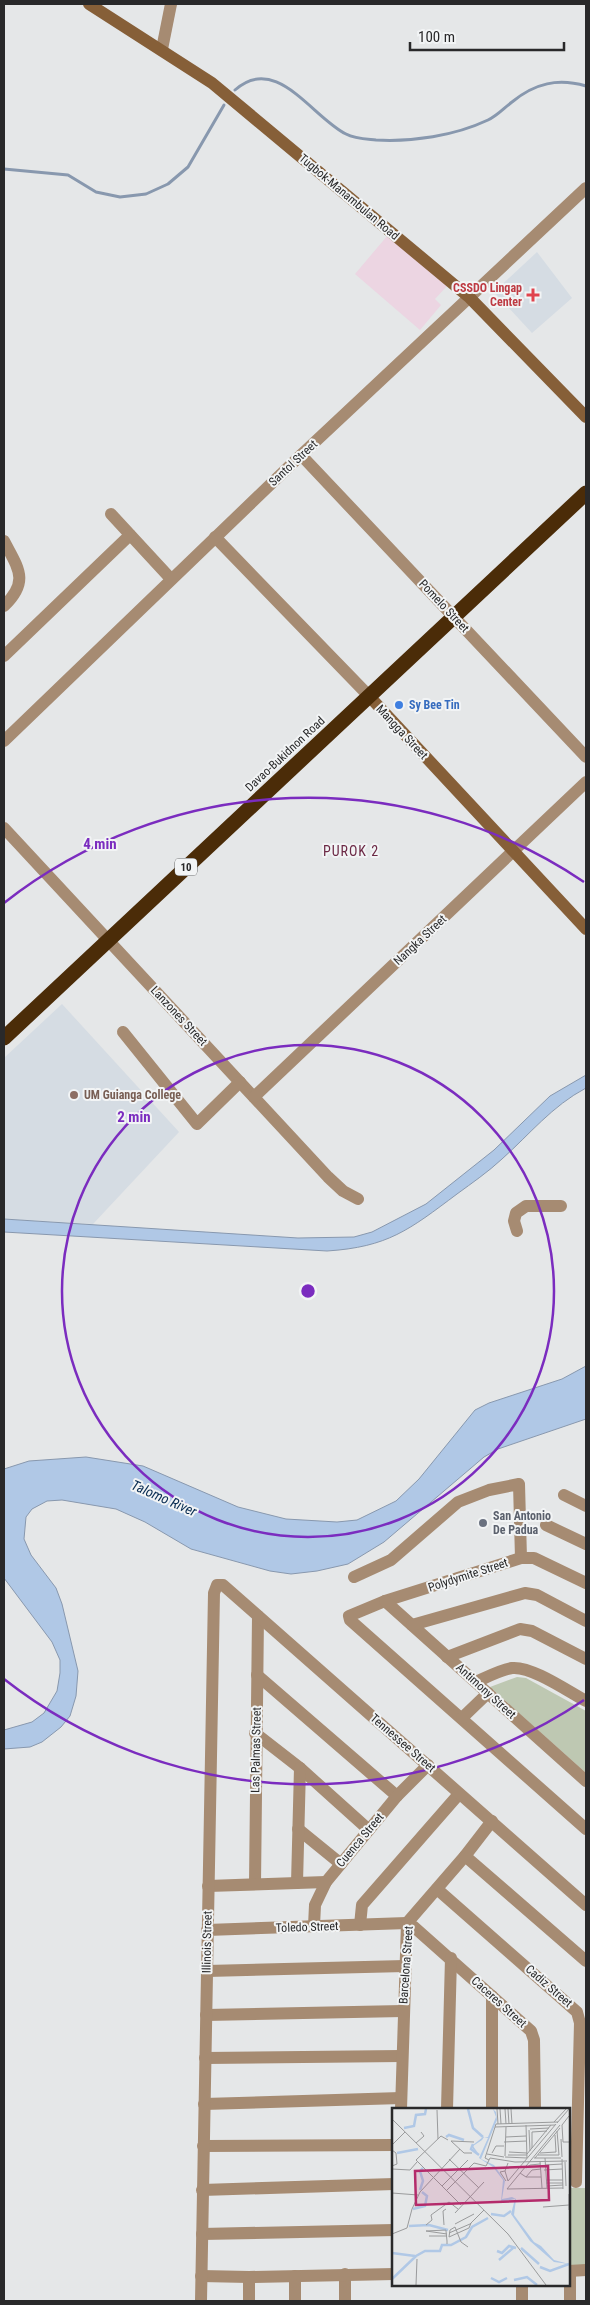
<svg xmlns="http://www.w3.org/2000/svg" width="590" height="2305" viewBox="0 0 590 2305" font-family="'Roboto Condensed',sans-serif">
<rect width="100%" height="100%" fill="#e5e7e8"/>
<path fill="#ecd5e2" d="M 388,235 L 447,286 L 435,299 L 441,305 L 420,330 L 355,274 Z"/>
<g fill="#d5dce3">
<path d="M 537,252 L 572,298 L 532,333 L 494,292 Z"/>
<path d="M 62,1004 L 179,1132 L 93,1224 L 4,1219 L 4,1058 Z"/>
</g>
<g fill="#bec8b2">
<path d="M 517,1677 L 526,1678 L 586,1711 L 586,1773 L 490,1687 Z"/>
<path d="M 569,2188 L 586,2188 L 586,2267 L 569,2268 Z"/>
</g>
<g fill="#b0c8e6" stroke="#8898ae">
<path d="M 586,1075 L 586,1088 C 552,1106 530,1134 502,1159 C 488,1172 472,1183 457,1194 C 409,1230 388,1247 327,1251 L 4,1232 L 4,1219 L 298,1238 L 354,1237 L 372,1232 L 426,1204 L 494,1150 L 550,1096 Z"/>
<path d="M 586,1366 L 586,1419 L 498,1449 L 484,1457 L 384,1542 L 348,1564 L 317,1571 L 291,1574 L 270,1571 L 191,1549 L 145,1522 L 116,1509 L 62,1500 L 47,1501 L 32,1509 L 26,1517 L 24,1539 L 31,1555 L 56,1588 L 62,1604 L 78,1671 L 76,1696 L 70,1716 L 61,1727 L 42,1742 L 30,1747 L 4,1749 L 4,1730 L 32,1722 L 44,1713 L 57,1691 L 60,1673 L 60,1660 L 52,1642 L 4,1578 L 4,1469 L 29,1461 L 86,1457 L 143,1466 L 238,1507 L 286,1519 L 337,1522 L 357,1520 L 396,1501 L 419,1479 L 475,1410 L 489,1403 L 562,1379 Z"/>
</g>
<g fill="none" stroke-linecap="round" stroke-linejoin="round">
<g stroke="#8898ae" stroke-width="3">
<path d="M 235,90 C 276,53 312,117 346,134 C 355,139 366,139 376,140 C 412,142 454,136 488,120 C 497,116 504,108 512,102 C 535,83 558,78 586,86"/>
<path d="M 4,169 L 68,175 L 96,192 L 120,197 L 146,194 L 168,184 L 188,167 L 224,105"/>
</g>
<g stroke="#a68b72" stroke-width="12">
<path d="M 162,49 L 171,4"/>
<path d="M 301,455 L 586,757"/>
<path d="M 111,514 L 171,579"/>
<path d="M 215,537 L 369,696"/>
<path d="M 4,541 C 18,568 30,581 4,606"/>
<path d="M 4,656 L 130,535"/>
<path d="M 4,741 L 301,455 L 586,188"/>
<path d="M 4,828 L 328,1177 L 343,1191 L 358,1199"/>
<path d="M 123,1032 L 197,1124 L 240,1082"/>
<path d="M 254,1097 L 586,782"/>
<path d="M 517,1231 L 514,1221 L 516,1213 L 526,1206 L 561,1206"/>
<path d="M 564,1495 L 586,1506"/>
<path d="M 546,1525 L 586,1544"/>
<path d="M 354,1577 L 391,1560 L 458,1502 L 489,1490 L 519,1484 L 521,1558"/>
<path d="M 586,1583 L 534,1558 L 521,1558 L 385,1601 L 349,1616 L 350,1620 L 586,1829"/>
<path d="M 385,1601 L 586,1781"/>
<path d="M 412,1625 L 525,1593 L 537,1595 L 586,1621"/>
<path d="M 447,1657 L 520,1629 L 532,1631 L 586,1659"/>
<path d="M 257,1675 L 397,1796"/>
<path d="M 476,1682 C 487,1677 500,1670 512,1668 C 532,1666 569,1692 586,1701"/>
<path d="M 462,1718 L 488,1693"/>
<path d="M 255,1733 L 300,1768 L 369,1830"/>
<path d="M 298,1829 L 341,1864"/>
<path d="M 465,1856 L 586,1961"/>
<path d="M 297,1883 L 300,1768"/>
<path d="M 255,1884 L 258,1616"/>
<path d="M 208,1886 L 326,1882"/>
<path d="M 437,1889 L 577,2012 L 580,2023 L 576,2182"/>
<path d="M 360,1925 L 362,1905 L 459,1794"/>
<path d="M 314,1926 L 315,1905 L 326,1882 L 397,1796 L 428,1765"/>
<path d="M 207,1930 L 407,1923 L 414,1927 L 531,2031 L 534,2040 L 535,2109"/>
<path d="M 207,1971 L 405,1966"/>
<path d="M 206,2015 L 403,2011"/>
<path d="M 205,2058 L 402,2056"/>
<path d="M 204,2104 L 401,2098"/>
<path d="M 401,2109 L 407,1923 L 465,1856 L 492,1821"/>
<path d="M 447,2109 L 451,1958"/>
<path d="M 492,2109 L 492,1996"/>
<path d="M 203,2146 L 394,2145"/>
<path d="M 202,2190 L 394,2184"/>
<path d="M 202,2234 L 394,2230"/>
<path d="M 569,2271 L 586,2270"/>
<path d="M 345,2274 L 345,2301"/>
<path d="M 201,2276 L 249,2277 L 394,2274"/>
<path d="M 522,2284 L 522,2301"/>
<path d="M 201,2301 L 214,1593 L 217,1585 L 223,1585 L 586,1905"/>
<path d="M 249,2301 L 249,2277"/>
<path d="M 295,2301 L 295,2276"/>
<path d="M 570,2301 L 570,2271"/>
</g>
<g stroke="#865f38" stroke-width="12">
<path d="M 89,4 L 212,83 L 470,298 L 586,417"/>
<path d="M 369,696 L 586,929"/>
</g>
<path stroke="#4b2c08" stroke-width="15" d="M 4,1038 L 586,493"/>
</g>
<g fill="none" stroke="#7b2cbf" stroke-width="2.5">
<circle cx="308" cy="1291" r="246"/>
<path d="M584 1700A493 493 0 0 1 4 1679M4 903A493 493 0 0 1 584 882"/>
</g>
<path fill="#e0444e" stroke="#f2f4f5" stroke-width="2" d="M530.5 287.5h5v5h5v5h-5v5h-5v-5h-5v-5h5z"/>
<circle fill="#3f7fe0" stroke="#f2f4f5" stroke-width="2" cx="399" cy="705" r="5"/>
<circle fill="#8d6e63" stroke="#f2f4f5" stroke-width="2" cx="74" cy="1095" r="5"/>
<circle fill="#6b7280" stroke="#f2f4f5" stroke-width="2" cx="483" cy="1523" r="5"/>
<g text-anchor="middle" stroke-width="4" stroke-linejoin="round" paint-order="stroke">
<rect fill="#f2f4f5" stroke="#656667" stroke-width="1" x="175" y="858.5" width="22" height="17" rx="4"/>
<g font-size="11" font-weight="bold" fill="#29292a">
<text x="186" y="871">10</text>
</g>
<g font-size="12" fill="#29292a" stroke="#f2f4f5">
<text transform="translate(349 197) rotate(40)" y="4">Tugbok-Manambulan Road</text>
<text transform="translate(293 463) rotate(-43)" y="4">Santol Street</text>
<text transform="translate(444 606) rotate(47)" y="4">Pomelo Street</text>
<text transform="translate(402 732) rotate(47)" y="4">Mangga Street</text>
<text transform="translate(285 754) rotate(-43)" y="4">Davao-Bukidnon Road</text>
<text transform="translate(420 940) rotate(-43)" y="4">Nangka Street</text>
<text transform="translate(179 1016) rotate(47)" y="4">Lanzones Street</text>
<text transform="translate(468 1575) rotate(-18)" y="4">Polydymite Street</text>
<text transform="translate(486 1691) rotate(42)" y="4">Antimony Street</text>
<text transform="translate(403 1743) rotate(41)" y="4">Tennessee Street</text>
<text transform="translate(256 1750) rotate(-89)" y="4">Las Palmas Street</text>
<text transform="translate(360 1840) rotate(-50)" y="4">Cuenca Street</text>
<text transform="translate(307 1927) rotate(-2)" y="4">Toledo Street</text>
<text transform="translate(207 1942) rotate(-89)" y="4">Illinois Street</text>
<text transform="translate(406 1965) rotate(-86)" y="4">Barcelona Street</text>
<text transform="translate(549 1986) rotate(41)" y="4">Cadiz Street</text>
<text transform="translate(499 2002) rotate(42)" y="4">Caceres Street</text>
</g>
<g font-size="12" font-weight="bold" fill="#be3a42" stroke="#f2f4f5" text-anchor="end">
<text x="522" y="292">CSSDO Lingap<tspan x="522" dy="14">Center</tspan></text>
</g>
<g font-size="12" font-weight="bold" fill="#366cbe" stroke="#f2f4f5" text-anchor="start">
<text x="409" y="709">Sy Bee Tin</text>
</g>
<g font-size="12" font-weight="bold" fill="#785e54" stroke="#f2f4f5" text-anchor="start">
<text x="84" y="1099">UM Guianga College</text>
</g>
<g font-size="12" font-weight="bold" fill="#5b616d" stroke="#f2f4f5" text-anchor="start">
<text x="493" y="1520">San Antonio<tspan x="493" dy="14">De Padua</tspan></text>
</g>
<g font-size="14" letter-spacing="1" fill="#6c2945" stroke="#f2f4f5">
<text x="351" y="856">PUROK 2</text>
</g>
<g font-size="14" font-style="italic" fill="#072b51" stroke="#f2f4f5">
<text transform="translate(164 1498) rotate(24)" y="5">Talomo River</text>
</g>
</g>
<g transform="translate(392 2108)">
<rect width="178" height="178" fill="#e5e7e8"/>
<path d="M 101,1 L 104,4 L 105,12 L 89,51 L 102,57 L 113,73 L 110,91 L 120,89 L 124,91 L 122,107 L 142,134 L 149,138 L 162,152 L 177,156 L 162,154 L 138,133 L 119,106 L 123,91 L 109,94 L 111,72 L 101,59 L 87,50 L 96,30 L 92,29 L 90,32 L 81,38 L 86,45 L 81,41 L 81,37 L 91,29 L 96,29 L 104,9 Z" fill="#b0c8e6"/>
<path fill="none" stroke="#b0c8e6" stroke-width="2.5" d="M 76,1 L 81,20 L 91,29M 12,20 L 22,18 L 24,7 L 33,6 L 34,1M 54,29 L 57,27 L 72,32M 81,36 L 79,41 L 87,47M 5,45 L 26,41M 28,82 L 31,73 L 28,63 L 31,60M 21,101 L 33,98 L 35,88 L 30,84M 99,106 L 112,108 L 119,103M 17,118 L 37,117 L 56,122M 129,140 L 147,156M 105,143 L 110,145 L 117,138 L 124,140M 0,145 L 23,148M 107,152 L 121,140M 148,159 L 158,163 L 177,156M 99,170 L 107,174 L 115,170M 0,171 L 24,148 L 33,143 L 48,143 L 50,137 L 59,137 L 74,129 L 80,119 L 96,110M 122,172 L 135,169 L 145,177"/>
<path fill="none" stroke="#9a9b9c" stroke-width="1" d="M 105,1 L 106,16M 108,1 L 109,16M 113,1 L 114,16M 116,1 L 117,16M 119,1 L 120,16M 45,2 L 46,31M 177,8 L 170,17 L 171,34 L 177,34M 0,11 L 116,126 L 154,177M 162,14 L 174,1M 165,15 L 177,1M 134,17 L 135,50M 103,19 L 163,17M 138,21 L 157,20M 137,22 L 138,43M 114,29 L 134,28M 169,31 L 170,49M 56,32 L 49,28 L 24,52 L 69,97M 59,33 L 72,45 L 80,45M 59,33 L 82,34M 112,34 L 135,33M 24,35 L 32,28 L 29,24M 0,37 L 13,24M 140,40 L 140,24 L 155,23M 0,42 L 4,45 L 5,56 L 0,58M 117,44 L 135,45M 100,45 L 104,38 L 112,38M 148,45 L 164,44 L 163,27M 95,46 L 112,49M 135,46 L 159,17M 116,47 L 135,47M 146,47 L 167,47 L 165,23M 113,48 L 114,19M 113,49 L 135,50M 142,50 L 169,50M 143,50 L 168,20M 153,50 L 155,80M 57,51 L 87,80M 170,51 L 171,81M 97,52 L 93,50 L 104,16 L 166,14M 148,53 L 150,80M 173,54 L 174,78M 116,55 L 113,63 L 116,73 L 164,16M 153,57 L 170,56M 134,60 L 138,57 L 148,56M 0,61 L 18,62 L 25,54M 152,62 L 170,61M 113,63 L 108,64 L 114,73M 128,65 L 134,69 L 149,69M 134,69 L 140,62 L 149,61M 154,72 L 171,72M 154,75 L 171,75M 50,78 L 76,52M 155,78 L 171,77M 115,81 L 168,17M 115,81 L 171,80M 54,83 L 82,55 L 94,58 L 98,50 L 123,54 L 175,53M 0,85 L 26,87M 177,86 L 177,102M 151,99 L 177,97M 63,105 L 92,74M 63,116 L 82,106M 34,117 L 40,112 L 39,107 L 57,94 L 66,101M 52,117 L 51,103 L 54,101M 57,125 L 78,116 L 92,102M 0,126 L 15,120 L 20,101 L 28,84 L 68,41M 55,126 L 34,123 L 54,122 L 54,123 L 55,133 L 55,136M 37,128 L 55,128M 57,129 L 58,122 L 63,119 L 69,134 L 76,139M 57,129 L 77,120 L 79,115M 24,177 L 25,151"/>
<path fill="#b42b6b" fill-opacity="0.15" stroke="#b42b6b" stroke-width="2.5" d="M 156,58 L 157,92 L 24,97 L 23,63 Z"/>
<rect width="178" height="178" fill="none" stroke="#29292a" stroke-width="2.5"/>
</g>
<circle cx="308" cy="1291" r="8" fill="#7b2cbf" stroke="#f2f4f5" stroke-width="2.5"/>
<g font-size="15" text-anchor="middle" font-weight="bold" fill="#7b2cbf" stroke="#f2f4f5" stroke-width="4" stroke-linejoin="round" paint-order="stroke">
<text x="100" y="849">4 min</text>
<text x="134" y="1122">2 min</text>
</g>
<rect width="590" height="2305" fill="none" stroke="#29292a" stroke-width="10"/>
<path d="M410 42v8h154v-8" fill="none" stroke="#29292a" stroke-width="2.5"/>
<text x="418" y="42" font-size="15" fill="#29292a" stroke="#f2f4f5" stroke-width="4" paint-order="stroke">100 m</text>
</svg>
